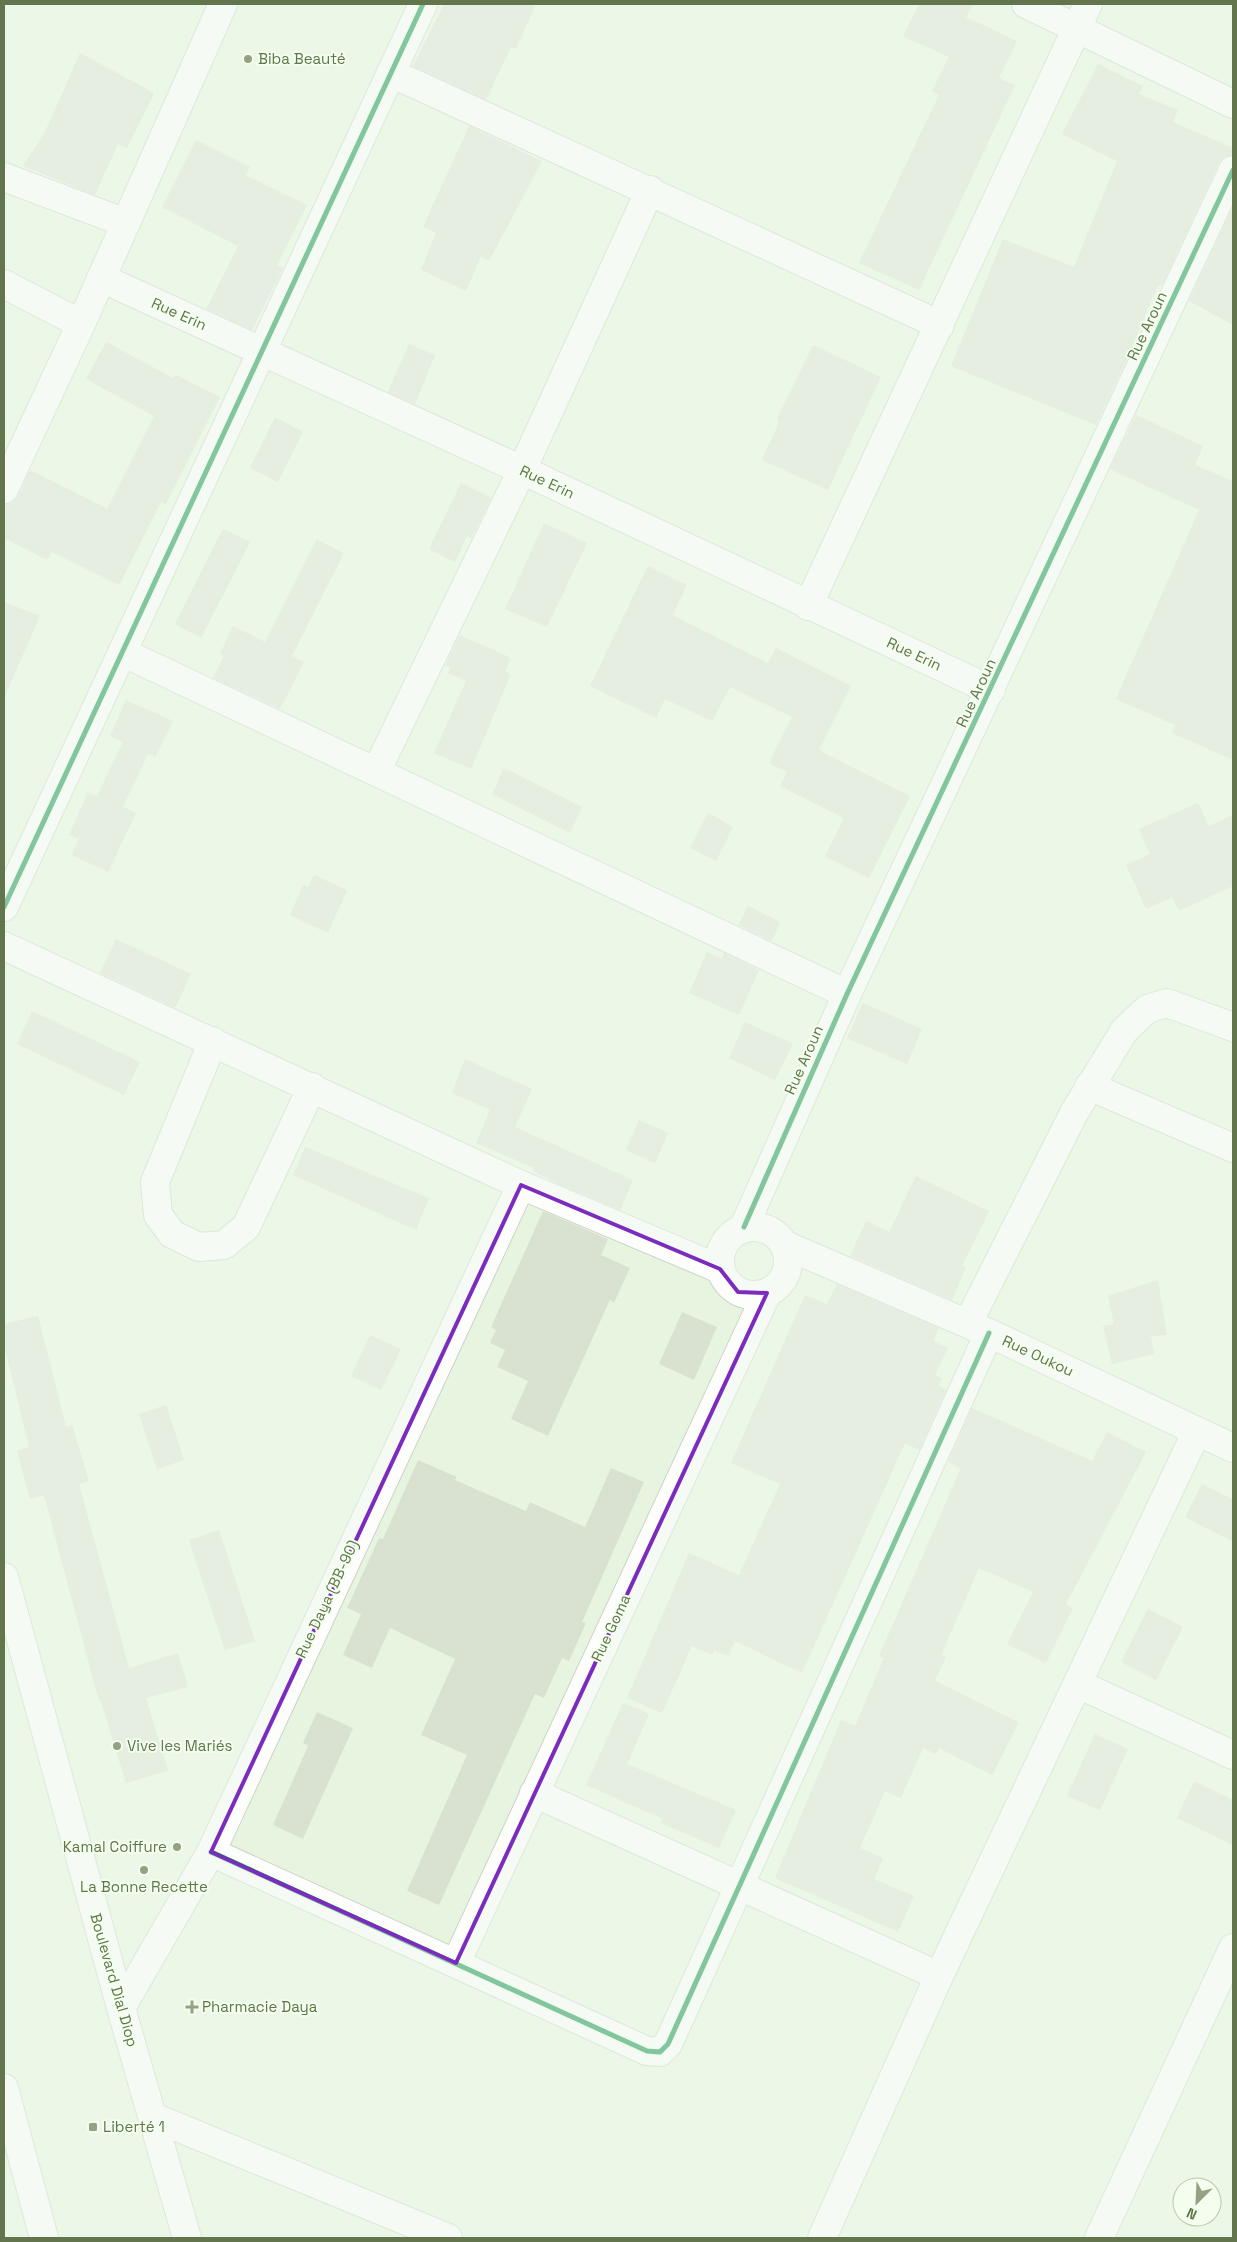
<svg xmlns="http://www.w3.org/2000/svg" width="1237" height="2242" viewBox="0 0 1237 2242" font-family="'Space Grotesk',sans-serif">
<rect width="100%" height="100%" fill="#eff7ec"/>
<path fill="#e7f5e0" fill-rule="evenodd" d="M 4,4 L 1233,4 L 1233,2238 L 4,2238 ZM 1182,2187 L 1212,2187 L 1212,2217 L 1182,2217 Z"/>
<g fill="#d9e2d1">
<path d="M 444,4 L 536,4 L 516,49 L 511,47 L 486,100 L 413,66 Z"/>
<path d="M 919,4 L 973,4 L 966,17 L 1017,41 L 999,78 L 1015,85 L 919,290 L 859,263 L 939,95 L 932,91 L 949,57 L 903,36 Z"/>
<path d="M 80,53 L 154,93 L 127,148 L 118,144 L 95,195 L 23,166 L 45,132 Z"/>
<path d="M 1098,64 L 1143,86 L 1139,94 L 1178,110 L 1173,122 L 1233,148 L 1233,155 L 1224,157 L 1219,163 L 1161,287 L 1158,285 L 1127,359 L 1096,425 L 951,366 L 1003,239 L 1074,267 L 1117,161 L 1062,134 Z"/>
<path d="M 469,126 L 542,161 L 489,261 L 481,256 L 466,291 L 421,270 L 436,233 L 423,227 Z"/>
<path d="M 196,140 L 250,167 L 245,175 L 307,205 L 277,265 L 283,268 L 252,330 L 206,309 L 238,246 L 162,207 Z"/>
<path d="M 1233,206 L 1233,325 L 1189,301 Z"/>
<path d="M 106,342 L 173,378 L 175,375 L 220,397 L 166,504 L 161,502 L 119,585 L 52,552 L 47,560 L 4,538 L 4,504 L 13,502 L 18,496 L 30,470 L 107,509 L 154,416 L 86,379 Z"/>
<path d="M 409,344 L 435,355 L 415,404 L 388,392 Z"/>
<path d="M 813,345 L 881,377 L 828,490 L 762,460 L 779,423 L 777,419 Z"/>
<path d="M 1136,415 L 1203,446 L 1195,465 L 1233,481 L 1233,760 L 1172,733 L 1175,725 L 1116,699 L 1199,510 L 1110,469 Z"/>
<path d="M 275,417 L 303,432 L 278,482 L 250,468 Z"/>
<path d="M 461,483 L 491,498 L 471,539 L 467,536 L 455,562 L 429,549 Z"/>
<path d="M 544,523 L 587,543 L 547,627 L 505,609 Z"/>
<path d="M 223,529 L 250,542 L 201,638 L 175,624 Z"/>
<path d="M 317,539 L 344,553 L 292,656 L 304,662 L 280,709 L 213,678 L 224,656 L 220,654 L 233,626 L 265,642 Z"/>
<path d="M 648,566 L 687,585 L 672,615 L 768,663 L 776,648 L 851,686 L 819,750 L 910,796 L 869,878 L 825,856 L 844,818 L 780,786 L 787,772 L 769,763 L 792,717 L 730,687 L 712,721 L 665,699 L 656,718 L 590,686 Z"/>
<path d="M 4,602 L 40,616 L 4,698 Z"/>
<path d="M 460,635 L 511,658 L 505,671 L 511,674 L 471,769 L 434,753 L 466,681 L 448,673 L 451,667 L 445,665 Z"/>
<path d="M 126,700 L 173,721 L 155,757 L 148,754 L 123,807 L 136,813 L 108,872 L 72,855 L 79,839 L 69,835 L 88,792 L 97,796 L 123,742 L 110,736 Z"/>
<path d="M 504,768 L 582,807 L 570,833 L 492,794 Z"/>
<path d="M 1198,803 L 1209,826 L 1233,815 L 1233,886 L 1179,911 L 1172,897 L 1146,909 L 1126,865 L 1150,854 L 1139,829 Z"/>
<path d="M 708,813 L 733,827 L 716,861 L 690,848 Z"/>
<path d="M 314,875 L 347,890 L 328,933 L 290,915 L 303,885 L 308,887 Z"/>
<path d="M 748,906 L 780,922 L 772,941 L 738,925 Z"/>
<path d="M 116,939 L 191,974 L 175,1008 L 100,973 Z"/>
<path d="M 707,952 L 722,959 L 724,953 L 759,970 L 739,1015 L 689,993 Z"/>
<path d="M 863,1003 L 922,1029 L 907,1064 L 847,1038 Z"/>
<path d="M 32,1011 L 140,1062 L 124,1095 L 17,1044 Z"/>
<path d="M 745,1022 L 793,1044 L 775,1080 L 729,1058 Z"/>
<path d="M 465,1059 L 532,1089 L 515,1127 L 633,1180 L 620,1210 L 556,1183 L 533,1171 L 534,1168 L 476,1143 L 490,1110 L 452,1093 Z"/>
<path d="M 639,1120 L 668,1133 L 655,1163 L 626,1150 Z"/>
<path d="M 305,1147 L 429,1198 L 416,1230 L 293,1175 Z"/>
<path d="M 916,1176 L 989,1211 L 962,1266 L 966,1267 L 952,1300 L 850,1256 L 866,1221 L 889,1232 Z"/>
<path d="M 543,1211 L 608,1239 L 601,1255 L 630,1268 L 614,1303 L 610,1300 L 548,1436 L 511,1419 L 528,1381 L 497,1367 L 505,1350 L 490,1343 L 496,1330 L 491,1327 Z"/>
<path d="M 1158,1280 L 1167,1335 L 1151,1336 L 1154,1354 L 1112,1364 L 1103,1326 L 1114,1324 L 1108,1296 Z"/>
<path d="M 837,1284 L 939,1328 L 933,1341 L 948,1348 L 935,1375 L 942,1378 L 939,1386 L 946,1390 L 919,1450 L 905,1443 L 802,1673 L 735,1641 L 728,1656 L 714,1650 L 712,1655 L 692,1646 L 662,1713 L 627,1698 L 689,1553 L 739,1575 L 780,1484 L 731,1463 L 805,1295 L 827,1304 Z"/>
<path d="M 682,1312 L 717,1327 L 694,1380 L 659,1364 Z"/>
<path d="M 38,1316 L 66,1427 L 72,1425 L 89,1481 L 79,1484 L 129,1668 L 178,1653 L 188,1687 L 146,1698 L 168,1771 L 126,1783 L 101,1701 L 99,1701 L 44,1495 L 30,1499 L 17,1451 L 29,1447 L 4,1344 L 4,1324 Z"/>
<path d="M 370,1335 L 401,1349 L 381,1390 L 351,1376 Z"/>
<path d="M 166,1405 L 184,1460 L 157,1469 L 139,1414 Z"/>
<path d="M 972,1408 L 1092,1461 L 1107,1432 L 1146,1452 L 1066,1604 L 1073,1608 L 1046,1663 L 1007,1644 L 1033,1592 L 979,1568 L 941,1655 L 946,1657 L 935,1681 L 1019,1722 L 992,1775 L 939,1748 L 936,1754 L 923,1748 L 901,1798 L 885,1791 L 860,1848 L 883,1858 L 874,1879 L 914,1896 L 898,1932 L 775,1878 L 841,1720 L 855,1726 L 884,1658 L 879,1656 L 961,1468 L 948,1462 Z"/>
<path d="M 418,1460 L 457,1477 L 455,1480 L 526,1511 L 530,1502 L 585,1527 L 611,1468 L 644,1482 L 582,1622 L 586,1623 L 569,1661 L 562,1658 L 544,1698 L 535,1694 L 439,1905 L 407,1891 L 467,1755 L 421,1735 L 455,1659 L 390,1628 L 372,1668 L 343,1655 L 361,1614 L 347,1608 L 379,1538 L 383,1539 Z"/>
<path d="M 1202,1484 L 1233,1500 L 1233,1541 L 1185,1517 Z"/>
<path d="M 219,1530 L 255,1641 L 225,1650 L 189,1540 Z"/>
<path d="M 1148,1609 L 1183,1627 L 1156,1680 L 1121,1662 Z"/>
<path d="M 623,1703 L 649,1714 L 627,1764 L 736,1810 L 719,1848 L 661,1823 L 663,1819 L 586,1785 Z"/>
<path d="M 317,1712 L 353,1728 L 303,1839 L 273,1825 L 308,1746 L 303,1743 Z"/>
<path d="M 1095,1734 L 1128,1749 L 1100,1810 L 1067,1796 Z"/>
<path d="M 1194,1781 L 1233,1800 L 1233,1845 L 1177,1818 Z"/>
</g>
<g fill="none" stroke-linecap="round" stroke-linejoin="round">
<defs>
<g id="street">
<path d="M 1026,4 L 1233,104"/>
<path d="M 391,73 L 940,325"/>
<path d="M 4,177 L 126,223"/>
<path d="M 101,278 L 522,470 L 991,690"/>
<path d="M 4,284 L 81,324"/>
<path d="M 4,489 L 81,324 L 223,4"/>
<path d="M 808,606 L 1088,4"/>
<path d="M 122,652 L 847,994"/>
<path d="M 376,772 L 522,470 L 650,190"/>
<path d="M 4,907 L 423,4"/>
<path d="M 4,946 L 521,1185 L 720,1269"/>
<path d="M 213,1041 L 155,1182 L 158,1215 L 172,1234 L 199,1247 L 224,1245 L 246,1227 L 312,1087"/>
<path d="M 1089,1086 L 1233,1148"/>
<circle cx="754" cy="1261" r="34"/>
<path d="M 744,1227 L 847,994 L 1233,170"/>
<path d="M 785,1245 L 989,1333 L 1233,1448"/>
<path d="M 968,1323 L 1074,1113 L 1124,1031 L 1147,1009 L 1167,1003 L 1233,1027"/>
<path d="M 1078,1684 L 1233,1755"/>
<path d="M 534,1793 L 939,1976"/>
<path d="M 211,1852 L 647,2051 L 660,2052 L 668,2044 L 989,1333"/>
<path d="M 456,1963 L 767,1293"/>
<path d="M 121,2008 L 211,1852 L 521,1185"/>
<path d="M 153,2117 L 448,2238"/>
<path d="M 822,2238 L 939,1976 L 1197,1431"/>
<path d="M 1099,2238 L 1233,1948"/>
</g>
<g id="secondary">
<path d="M 4,1577 L 121,2008 L 187,2238"/>
<path d="M 4,2088 L 44,2238"/>
</g>
</defs>
<use href="#street" stroke="#cbd3c6" stroke-width="30"/>
<use href="#secondary" stroke="#cbd4c6" stroke-width="30"/>
<use href="#street" stroke="#fdfefc" stroke-width="28"/>
<use href="#secondary" stroke="#fdfefc" stroke-width="28"/>
<defs>
<g id="cycleway">
<path d="M 4,907 L 423,4"/>
<path d="M 744,1227 L 847,994 L 1233,170"/>
<path d="M 211,1852 L 647,2051 L 660,2052 L 668,2044 L 989,1333"/>
</g>
</defs>
<use href="#cycleway" stroke="#f3ffee" stroke-width="8"/>
<use href="#cycleway" stroke="#00873e" stroke-width="5"/>
</g>
<path d="M0 0H1237V2242H0ZM 521,1185 L 720,1269 L 738,1292 L 767,1293 L 456,1963 L 211,1852 Z" fill="#eff7ec" fill-opacity=".55" fill-rule="evenodd"/>
<path fill="none" stroke="#7b2cbf" stroke-width="4" stroke-linejoin="round" d="M 521,1185 L 720,1269 L 738,1292 L 767,1293 L 456,1963 L 211,1852 Z"/>
<g fill="#94a284" stroke="#f3ffee" stroke-width="2">
<circle cx="248" cy="59" r="5"/>
<circle cx="117" cy="1746" r="5"/>
<circle cx="177" cy="1847" r="5"/>
<circle cx="144" cy="1870" r="5"/>
<path d="M189.5 1999.5h5v5h5v5h-5v5h-5v-5h-5v-5h5z"/>
<rect x="88" y="2122" width="10" height="10" rx="2.5"/>
</g>
<g text-anchor="middle" stroke-width="4" stroke-linejoin="round" paint-order="stroke">
<g font-size="15" fill="#63754c" stroke="#f3ffee" text-anchor="start">
<text x="258" y="64">Biba Beauté</text>
<text x="127" y="1751">Vive les Mariés</text>
<text x="167" y="1852" text-anchor="end">Kamal Coiffure</text>
<text x="144" y="1892" text-anchor="middle">La Bonne Recette</text>
<text x="202" y="2012">Pharmacie Daya</text>
<text x="103" y="2132">Liberté 1</text>
</g>
<g font-size="15" fill="#63754c" stroke="#f3ffee">
<text transform="translate(179 314) rotate(24)" y="5">Rue Erin</text>
<text transform="translate(1147 326) rotate(-65)" y="5">Rue Aroun</text>
<text transform="translate(547 482) rotate(25)" y="5">Rue Erin</text>
<text transform="translate(914 654) rotate(25)" y="5">Rue Erin</text>
<text transform="translate(976 693) rotate(-65)" y="5">Rue Aroun</text>
<text transform="translate(804 1060) rotate(-66)" y="5">Rue Aroun</text>
<text transform="translate(1038 1356) rotate(25)" y="5">Rue Oukou</text>
<text transform="translate(327 1599) rotate(-65)" y="5">Rue Daya (BB-90)</text>
<text transform="translate(611 1628) rotate(-65)" y="5">Rue Goma</text>
<text transform="translate(114 1980) rotate(74)" y="5">Boulevard Dial Diop</text>
</g>
</g>
<rect width="1237" height="2242" fill="none" stroke="#63754c" stroke-width="10"/>
<g transform="translate(1197 2202) rotate(204)"><circle r="24" fill="#f3ffee" stroke="#b9c8ad"/>
<path d="M0-4L9 19L0 12L-9 19Z" fill="#94a284"/>
<text y="-8" font-size="14" font-weight="bold" text-anchor="middle" fill="#63754c">N</text>
</g>
</svg>
